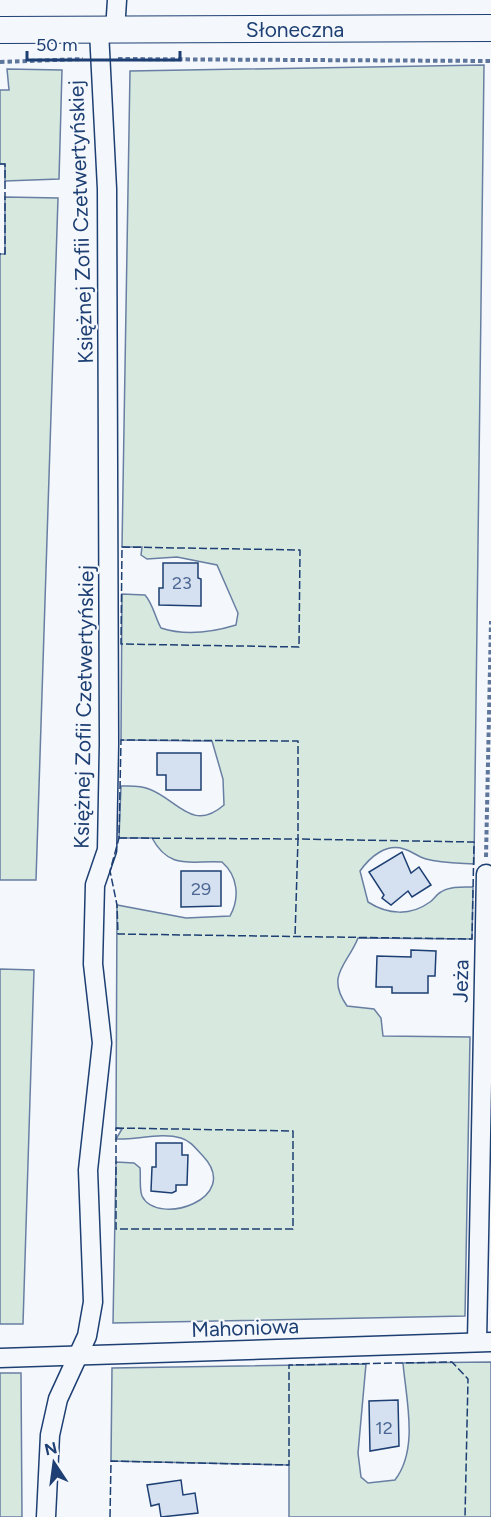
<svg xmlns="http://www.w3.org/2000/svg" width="491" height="1517" viewBox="0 0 491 1517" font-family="Figtree,sans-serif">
<rect width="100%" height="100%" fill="#f4f7fb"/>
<g fill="#d7e8df" stroke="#687fa3" stroke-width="1.5">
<path d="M 484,65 L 474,864 C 458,863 441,863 426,859 C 418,857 412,851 404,849 C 386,843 370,857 360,871 L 368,902 C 388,915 411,916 430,902 C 434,899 437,894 441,892 C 450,886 463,887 473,887 L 472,939 L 358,938 C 348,964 325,975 347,1006 L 374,1009 L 381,1018 L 383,1036 L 470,1037 L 465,1316 L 113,1323 L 116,1162 L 134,1163 L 140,1168 C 141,1177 139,1188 142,1196 C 157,1227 243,1199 203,1156 C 196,1149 191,1141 181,1138 C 161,1132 137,1140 116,1139 L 122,1129 L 116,1128 L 117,905 L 186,918 L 230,916 C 240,898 238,876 222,862 C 191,860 170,871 152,838 L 119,838 L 121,786 C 130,786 140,785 149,789 C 177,799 192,833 224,805 L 223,779 L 212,741 L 121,740 L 122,594 L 145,595 C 153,604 155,617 161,628 C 185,636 213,632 236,625 L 238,613 L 217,565 L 177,557 L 147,559 L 141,555 L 142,547 L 122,547 L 130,71 Z"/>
<path d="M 7,69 L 62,70 L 59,179 L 5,181 L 5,164 L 0,164 L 0,90 L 9,90 Z"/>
<path d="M 5,197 L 58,198 L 36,880 L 0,880 L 0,254 L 5,254 Z"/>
<path d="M 0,969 L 34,970 L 23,1324 L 0,1324 Z"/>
<path d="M 491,1362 L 491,1517 L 289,1517 L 289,1465 L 111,1461 L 112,1368 L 366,1364 L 358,1453 L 361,1477 L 368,1483 L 395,1480 C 419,1449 406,1399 403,1363 Z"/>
<path d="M 0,1373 L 21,1373 L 22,1517 L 0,1517 Z"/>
</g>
<g fill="#d5e0f0" stroke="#1d3f73" stroke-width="1.5">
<path d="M 163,563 L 198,563 L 198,578 L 201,579 L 201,606 L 159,605 L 159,588 L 163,588 Z"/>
<path d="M 157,753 L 201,753 L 201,790 L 166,790 L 166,775 L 157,775 Z"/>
<path d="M 402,852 L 411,873 L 419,867 L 431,885 L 412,897 L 408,891 L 391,905 L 382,898 L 384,895 L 369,872 Z"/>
<path d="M 181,871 L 221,871 L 221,906 L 181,907 Z"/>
<path d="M 411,950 L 436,951 L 435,976 L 428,976 L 428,993 L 392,993 L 392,987 L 376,987 L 377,956 L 411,957 Z"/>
<path d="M 156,1143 L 182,1143 L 182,1155 L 188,1155 L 187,1185 L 176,1185 L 176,1191 L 172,1193 L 151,1191 L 152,1167 L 156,1167 Z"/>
<path d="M 398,1400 L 399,1446 L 370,1451 L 369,1401 Z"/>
<path d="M 181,1480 L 183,1495 L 195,1493 L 198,1513 L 161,1517 L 159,1504 L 151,1506 L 147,1485 Z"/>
</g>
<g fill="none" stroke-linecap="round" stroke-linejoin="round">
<defs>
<g id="street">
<path d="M 115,31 L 117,0"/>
<path d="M 477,1342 L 486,874"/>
<path d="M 0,1358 L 491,1342"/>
<path d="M 46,1517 L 50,1435 L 58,1399 L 87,1336 L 93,1302 L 88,1170 L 102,1043 L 93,964 L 95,885 L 107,850 L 109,744 L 107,189 L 99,31"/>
</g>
<path id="secondary" d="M 0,30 L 491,28"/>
</defs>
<use href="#street" stroke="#1d3f73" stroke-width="21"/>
<use href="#secondary" stroke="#1d3f73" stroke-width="28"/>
<g stroke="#5e769c" stroke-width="4" stroke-dasharray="4.5 3" stroke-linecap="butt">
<path d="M 118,59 L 491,61"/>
<path d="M 0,62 L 83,59"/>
<path d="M 486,857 L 491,621"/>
</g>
<use href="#street" stroke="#f4f7fb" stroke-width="18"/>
<use href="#secondary" stroke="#f4f7fb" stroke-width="26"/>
<g stroke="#1d3f73" stroke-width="1.5" stroke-dasharray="8 3" stroke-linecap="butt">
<path d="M 0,164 L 5,164 L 5,254 L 0,254"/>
<path d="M 122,547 L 300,550 L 299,647 L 121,644 Z"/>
<path d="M 119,838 L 298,839 L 298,741 L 121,740 L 119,838 L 110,871 L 117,905 L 118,934 L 472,939 L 474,842 L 298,839 L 295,937"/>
<path d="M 116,1128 L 293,1131 L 293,1229 L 116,1229 Z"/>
<path d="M 110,1517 L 111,1461 L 289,1465 L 289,1365 L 452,1362 L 468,1379 L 465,1517"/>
</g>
</g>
<g text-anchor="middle" stroke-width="4.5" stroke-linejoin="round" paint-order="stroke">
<g font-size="18" fill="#4b6792">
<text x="182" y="589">23</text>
<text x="201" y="895">29</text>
<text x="384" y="1434">12</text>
</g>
<g font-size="21" fill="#1d3f73" stroke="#f4f7fb">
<text x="295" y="37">Słoneczna</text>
<text transform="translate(81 222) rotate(-92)" y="7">Księżnej Zofii Czetwertyńskiej</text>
<text transform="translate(84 707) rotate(-89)" y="7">Księżnej Zofii Czetwertyńskiej</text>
<text transform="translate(461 981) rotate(-89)" y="7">Jeża</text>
<text transform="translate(245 1328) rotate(-2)" y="7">Mahoniowa</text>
</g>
</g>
<g transform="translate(54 1463) rotate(347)" stroke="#f4f7fb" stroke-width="4.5" paint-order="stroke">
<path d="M0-4.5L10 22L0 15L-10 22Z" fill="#1d3f73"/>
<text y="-9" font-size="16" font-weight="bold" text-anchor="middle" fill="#1d3f73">N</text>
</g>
<path d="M27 51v9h153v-9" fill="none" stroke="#1d3f73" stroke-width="3"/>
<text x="36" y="51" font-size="18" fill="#1d3f73" stroke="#f4f7fb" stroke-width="4.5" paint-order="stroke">50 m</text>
</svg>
